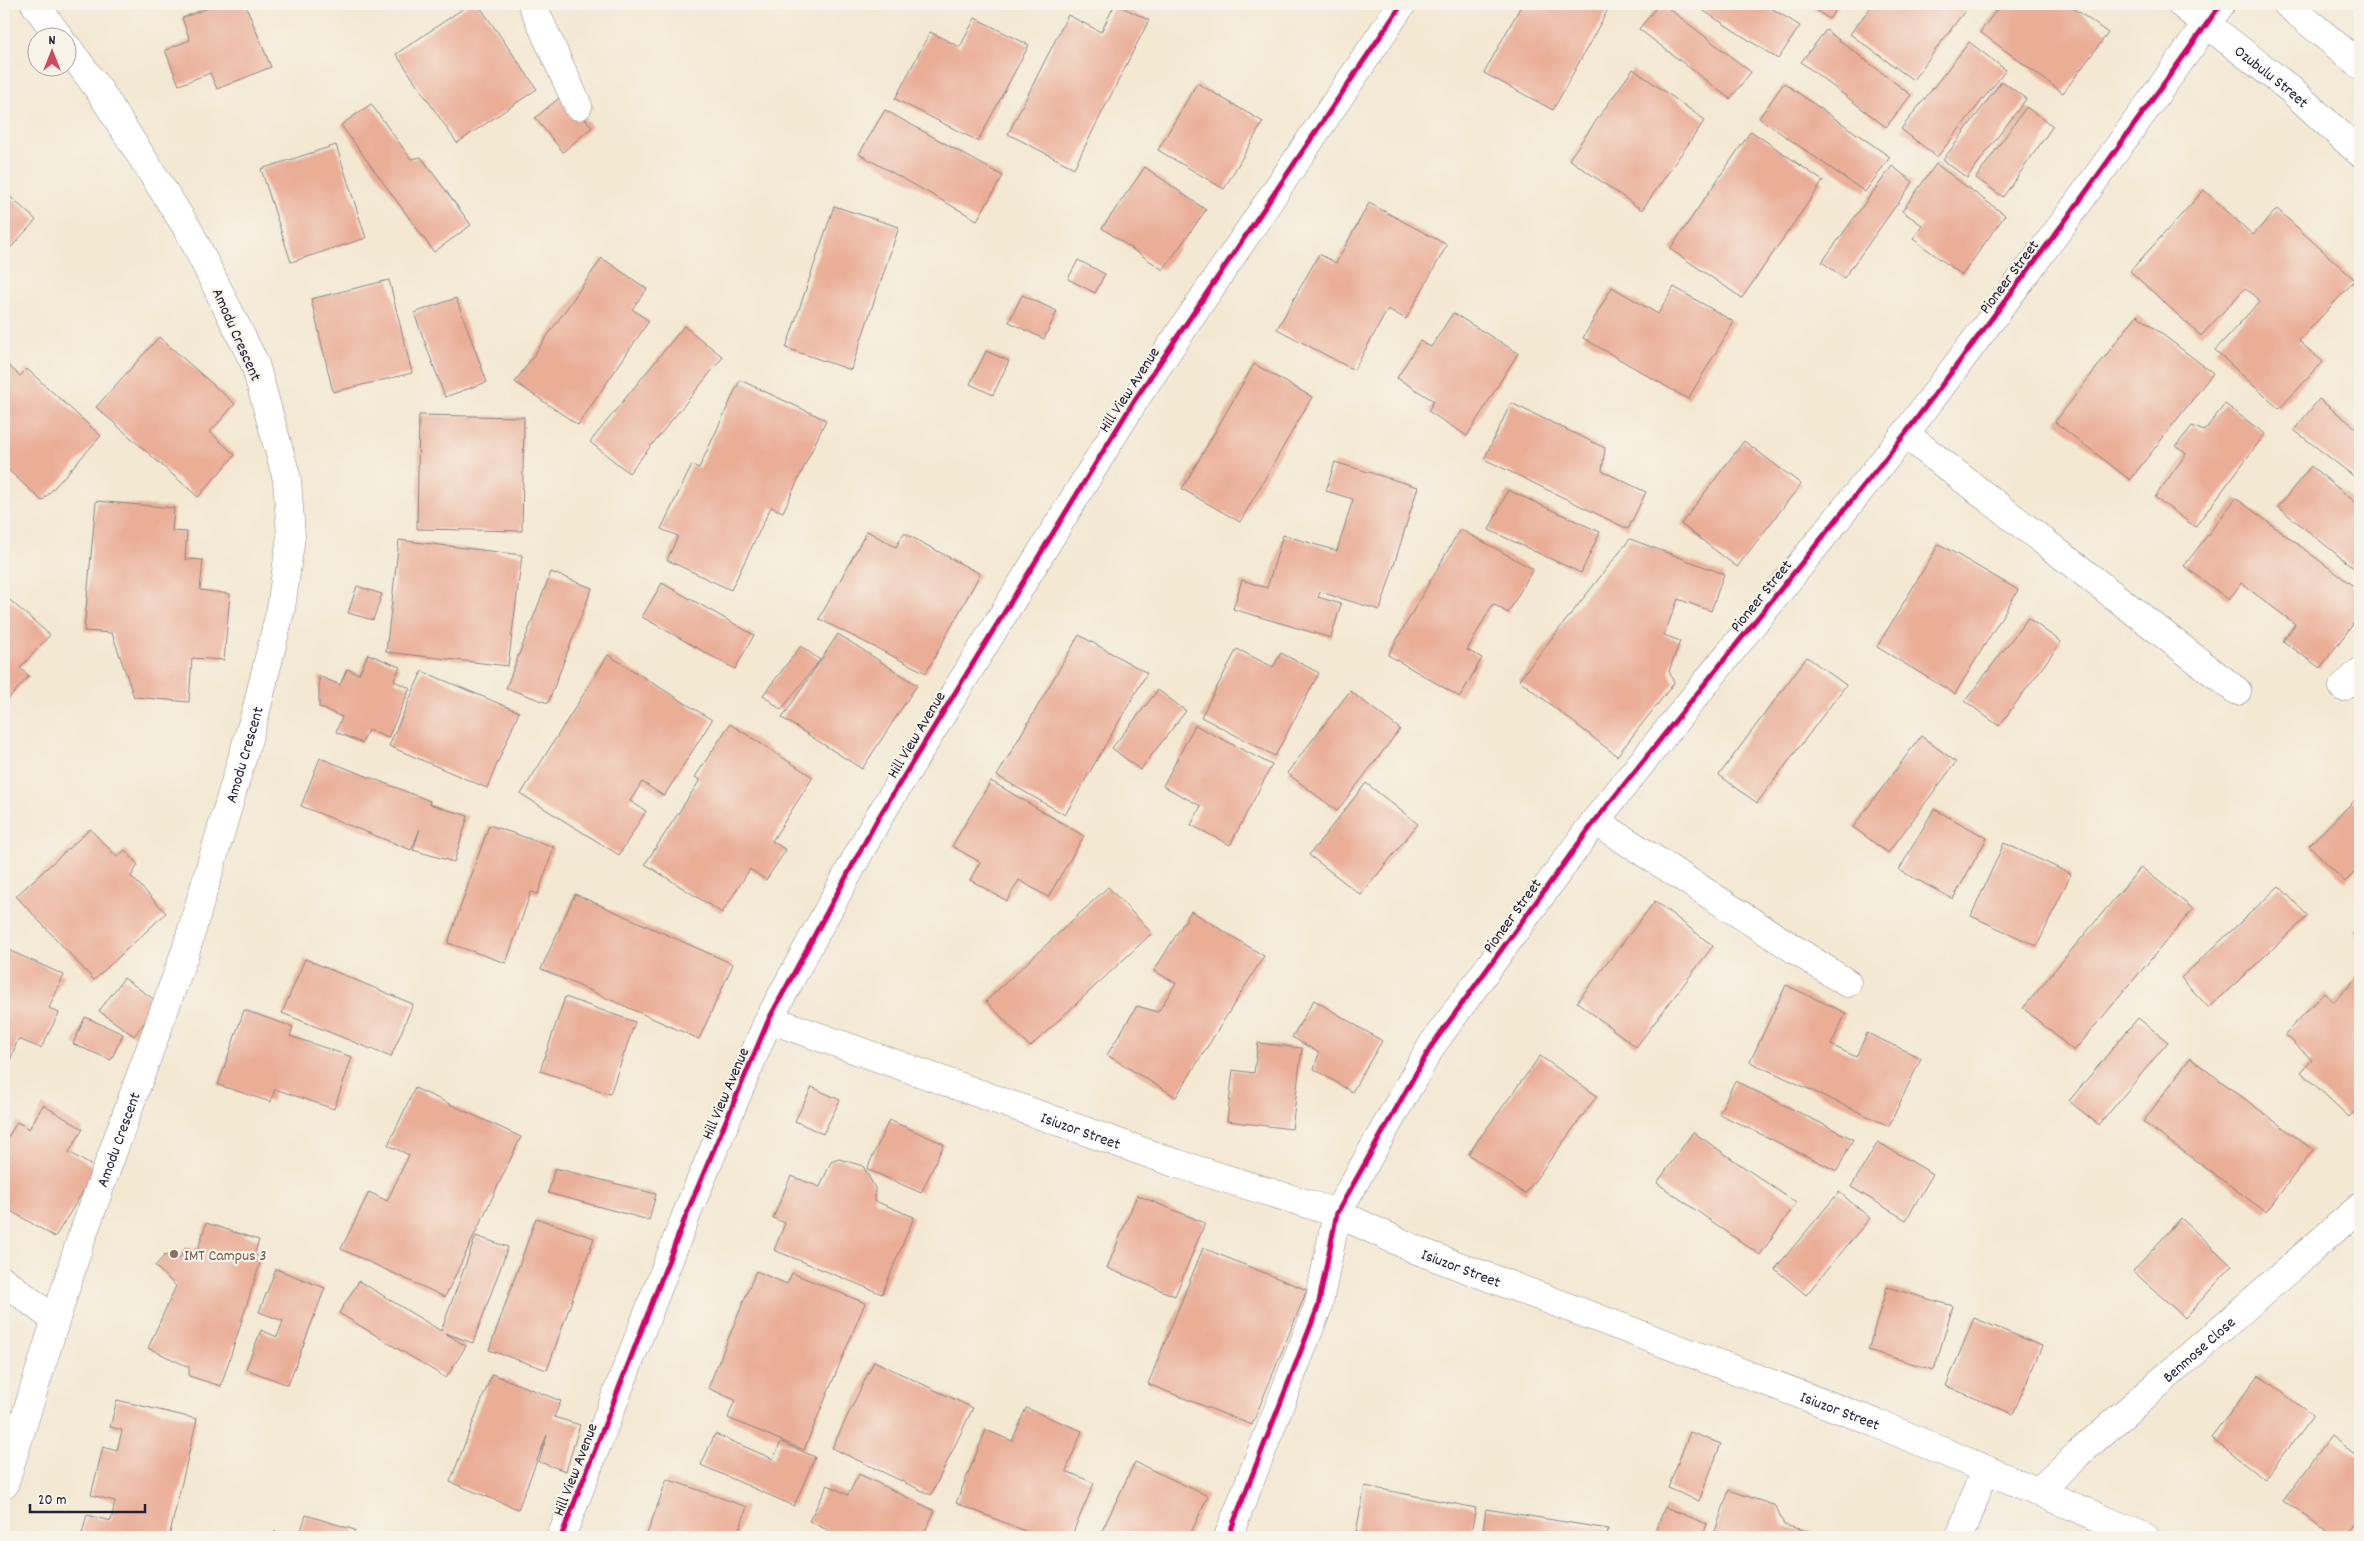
<svg xmlns="http://www.w3.org/2000/svg" width="2364" height="1541" viewBox="0 0 2364 1541" font-family="Dekko,sans-serif">
<rect width="100%" height="100%" fill="#f7f3e8"/>
<filter id="ink" filterUnits="userSpaceOnUse"><feTurbulence type="fractalNoise" baseFrequency=".02" numOctaves="2"/><feDisplacementMap in="SourceGraphic" scale="10" xChannelSelector="R" yChannelSelector="G"/><feConvolveMatrix kernelMatrix="1 2 1 2 8 2 1 2 1" color-interpolation-filters="sRGB"/></filter>
<filter id="wash" filterUnits="userSpaceOnUse"><feTurbulence type="fractalNoise" baseFrequency=".0096" numOctaves="4" result="noise"/><feDisplacementMap in="SourceGraphic" scale="20" xChannelSelector="R" yChannelSelector="G"/><feGaussianBlur stdDeviation="1.12" result="paint"/><feColorMatrix in="noise" values="0 0 0 0 0 0 0 0 0 0 0 0 0 0 0 0 0 1.4 0 .05"/><feComposite in="paint" operator="in"/></filter>
<g filter="url(#wash)">
<rect width="100%" height="100%" fill="#f3e8d2"/>
<g id="blocks">
<g fill="#eaae97">
<path d="M 218,4 L 245,4 L 271,67 L 217,89 L 210,73 L 179,85 L 165,50 L 190,40 L 182,18 Z"/>
<path d="M 470,4 L 478,4 L 537,89 L 457,143 L 396,54 Z"/>
<path d="M 1115,4 L 1149,20 L 1074,168 L 1008,134 L 1068,15 L 1101,32 Z"/>
<path d="M 1522,4 L 1611,4 L 1553,110 L 1484,73 Z"/>
<path d="M 1659,4 L 1663,4 L 1751,72 L 1730,99 L 1639,29 Z"/>
<path d="M 1693,4 L 1765,4 L 1800,26 L 1778,59 Z"/>
<path d="M 1807,4 L 1840,4 L 1829,19 Z"/>
<path d="M 1873,4 L 1970,4 L 1913,80 L 1850,34 Z"/>
<path d="M 2001,4 L 2068,4 L 2108,33 L 2063,93 L 1980,32 Z"/>
<path d="M 975,18 L 1029,45 L 978,141 L 895,99 L 930,32 L 960,47 Z"/>
<path d="M 1826,30 L 1911,95 L 1886,127 L 1801,62 Z"/>
<path d="M 1969,42 L 2006,70 L 1937,157 L 1901,129 Z"/>
<path d="M 1633,69 L 1705,120 L 1642,210 L 1569,159 Z"/>
<path d="M 2002,81 L 2026,99 L 1967,178 L 1943,160 Z"/>
<path d="M 1197,83 L 1263,122 L 1224,189 L 1158,150 Z"/>
<path d="M 1784,83 L 1890,157 L 1865,192 L 1759,118 Z"/>
<path d="M 564,94 L 592,127 L 563,152 L 535,118 Z"/>
<path d="M 371,104 L 411,159 L 421,157 L 471,225 L 434,252 L 341,125 Z"/>
<path d="M 2026,107 L 2053,126 L 2003,197 L 1976,178 Z"/>
<path d="M 885,110 L 1003,176 L 977,220 L 859,154 Z"/>
<path d="M 1751,131 L 1823,181 L 1742,298 L 1670,249 Z"/>
<path d="M 336,145 L 366,238 L 291,262 L 261,169 Z"/>
<path d="M 1936,164 L 2005,215 L 1962,275 L 1913,239 L 1922,225 L 1902,211 Z"/>
<path d="M 1892,166 L 1913,182 L 1844,278 L 1822,262 Z"/>
<path d="M 1145,167 L 1206,210 L 1163,270 L 1102,228 Z"/>
<path d="M 2204,190 L 2253,235 L 2277,209 L 2355,280 L 2299,341 L 2323,362 L 2279,409 L 2215,350 L 2260,301 L 2245,288 L 2201,336 L 2130,271 Z"/>
<path d="M 4,191 L 36,220 L 4,255 Z"/>
<path d="M 1369,203 L 1447,245 L 1406,319 L 1388,309 L 1354,370 L 1277,329 L 1319,254 L 1336,263 Z"/>
<path d="M 834,206 L 899,227 L 851,370 L 786,348 Z"/>
<path d="M 602,258 L 647,289 L 632,309 L 649,321 L 578,425 L 515,382 Z"/>
<path d="M 1078,260 L 1105,274 L 1095,293 L 1068,279 Z"/>
<path d="M 389,280 L 412,373 L 333,392 L 311,299 Z"/>
<path d="M 1612,287 L 1658,314 L 1674,287 L 1734,322 L 1688,399 L 1583,338 Z"/>
<path d="M 1022,295 L 1057,311 L 1044,339 L 1009,322 Z"/>
<path d="M 456,298 L 487,382 L 445,397 L 414,313 Z"/>
<path d="M 1453,313 L 1518,353 L 1467,436 L 1428,411 L 1434,401 L 1397,378 L 1420,341 L 1431,347 Z"/>
<path d="M 2137,315 L 2213,373 L 2130,480 L 2055,422 Z"/>
<path d="M 684,326 L 723,357 L 629,473 L 590,442 Z"/>
<path d="M 159,337 L 235,404 L 210,432 L 235,455 L 198,497 L 96,407 Z"/>
<path d="M 986,351 L 1009,361 L 993,395 L 970,384 Z"/>
<path d="M 5,362 L 20,376 L 27,369 L 101,436 L 42,501 L 4,466 Z"/>
<path d="M 1254,364 L 1312,397 L 1240,522 L 1182,489 Z"/>
<path d="M 740,380 L 826,420 L 783,512 L 771,507 L 731,590 L 667,560 L 678,536 L 661,529 L 692,465 L 699,468 Z"/>
<path d="M 2319,399 L 2360,431 L 2360,481 L 2294,430 Z"/>
<path d="M 1511,403 L 1605,448 L 1602,471 L 1646,492 L 1628,529 L 1484,459 Z"/>
<path d="M 2225,404 L 2265,434 L 2195,527 L 2155,497 L 2186,454 L 2176,446 L 2192,426 L 2204,431 Z"/>
<path d="M 419,415 L 524,417 L 522,531 L 417,529 Z"/>
<path d="M 1744,441 L 1801,484 L 1737,567 L 1681,524 Z"/>
<path d="M 1335,462 L 1418,487 L 1380,610 L 1320,592 L 1318,597 L 1341,604 L 1331,638 L 1233,609 L 1242,580 L 1267,588 L 1283,535 L 1337,551 L 1353,499 L 1326,491 Z"/>
<path d="M 2311,466 L 2360,506 L 2360,573 L 2278,507 Z"/>
<path d="M 1508,490 L 1600,532 L 1581,573 L 1489,530 Z"/>
<path d="M 2236,498 L 2360,591 L 2360,615 L 2320,668 L 2283,641 L 2295,624 L 2241,583 L 2229,600 L 2184,566 Z"/>
<path d="M 96,501 L 174,508 L 172,531 L 187,532 L 185,559 L 203,560 L 200,590 L 230,594 L 224,660 L 192,658 L 189,702 L 134,697 L 112,633 L 84,631 Z"/>
<path d="M 1460,529 L 1533,569 L 1508,613 L 1493,604 L 1467,650 L 1482,658 L 1460,697 L 1388,655 Z"/>
<path d="M 867,531 L 896,547 L 904,533 L 980,574 L 926,673 L 819,619 Z"/>
<path d="M 1630,539 L 1724,574 L 1711,611 L 1678,599 L 1664,635 L 1680,641 L 1669,671 L 1674,683 L 1617,756 L 1519,680 Z"/>
<path d="M 399,540 L 522,555 L 508,666 L 386,652 Z"/>
<path d="M 1939,544 L 2018,590 L 1955,694 L 1877,647 Z"/>
<path d="M 551,572 L 592,588 L 548,703 L 506,688 Z"/>
<path d="M 662,583 L 754,635 L 735,669 L 642,617 Z"/>
<path d="M 357,586 L 382,594 L 373,620 L 348,613 Z"/>
<path d="M 4,595 L 50,635 L 20,668 L 29,676 L 4,704 Z"/>
<path d="M 2028,618 L 2061,642 L 1999,726 L 1965,701 Z"/>
<path d="M 838,634 L 917,685 L 862,769 L 782,718 Z"/>
<path d="M 1079,635 L 1147,673 L 1065,815 L 997,776 Z"/>
<path d="M 801,646 L 820,660 L 781,710 L 763,695 Z"/>
<path d="M 1237,649 L 1273,667 L 1281,653 L 1319,673 L 1275,756 L 1201,717 Z"/>
<path d="M 368,654 L 400,667 L 394,681 L 410,688 L 388,738 L 368,730 L 362,743 L 336,732 L 342,717 L 319,707 L 319,676 L 340,685 L 347,669 L 359,674 Z"/>
<path d="M 608,655 L 712,720 L 664,796 L 642,782 L 630,801 L 646,811 L 619,855 L 521,794 Z"/>
<path d="M 1807,657 L 1846,685 L 1757,803 L 1719,775 Z"/>
<path d="M 422,671 L 519,712 L 487,788 L 389,746 Z"/>
<path d="M 1158,690 L 1186,711 L 1140,770 L 1112,748 Z"/>
<path d="M 1350,691 L 1400,729 L 1337,811 L 1287,773 Z"/>
<path d="M 730,724 L 813,777 L 772,841 L 786,850 L 766,880 L 750,869 L 722,913 L 645,864 L 700,780 L 695,777 Z"/>
<path d="M 1195,725 L 1272,765 L 1230,845 L 1191,825 L 1201,806 L 1163,786 Z"/>
<path d="M 1921,736 L 1956,762 L 1888,853 L 1853,827 Z"/>
<path d="M 320,758 L 430,801 L 429,804 L 468,816 L 454,862 L 413,850 L 420,829 L 411,850 L 301,806 Z"/>
<path d="M 991,781 L 1084,836 L 1048,897 L 1019,880 L 1007,901 L 970,880 L 980,862 L 952,846 Z"/>
<path d="M 1366,783 L 1418,824 L 1361,895 L 1309,855 Z"/>
<path d="M 2360,795 L 2360,867 L 2345,882 L 2309,845 Z"/>
<path d="M 1934,809 L 1987,838 L 1953,899 L 1899,870 Z"/>
<path d="M 489,825 L 554,847 L 538,894 L 531,892 L 506,963 L 448,943 Z"/>
<path d="M 90,829 L 117,857 L 125,850 L 138,865 L 131,876 L 166,913 L 94,980 L 16,896 Z"/>
<path d="M 2004,843 L 2071,874 L 2037,946 L 1971,916 Z"/>
<path d="M 2141,867 L 2193,909 L 2074,1051 L 2023,1008 Z"/>
<path d="M 2279,886 L 2308,916 L 2209,1008 L 2181,978 Z"/>
<path d="M 1108,887 L 1152,933 L 1030,1047 L 986,1001 Z"/>
<path d="M 575,894 L 733,964 L 699,1039 L 541,969 Z"/>
<path d="M 1655,901 L 1713,946 L 1636,1047 L 1577,1002 Z"/>
<path d="M 1191,911 L 1264,956 L 1176,1097 L 1107,1055 L 1137,1006 L 1158,1012 L 1176,983 L 1154,971 Z"/>
<path d="M 2360,924 L 2360,937 L 2354,931 Z"/>
<path d="M 4,948 L 64,975 L 49,1008 L 59,1013 L 41,1048 L 18,1039 L 7,1069 L 4,1067 Z"/>
<path d="M 305,959 L 413,1004 L 391,1057 L 282,1013 Z"/>
<path d="M 2360,974 L 2360,1105 L 2349,1117 L 2301,1072 L 2312,1060 L 2285,1034 L 2324,993 L 2334,1002 Z"/>
<path d="M 124,978 L 159,1003 L 134,1036 L 99,1011 Z"/>
<path d="M 1786,985 L 1846,1013 L 1831,1045 L 1856,1057 L 1867,1033 L 1921,1058 L 1889,1126 L 1750,1062 Z"/>
<path d="M 565,997 L 635,1022 L 610,1094 L 540,1071 Z"/>
<path d="M 1314,1000 L 1382,1041 L 1352,1092 L 1314,1069 L 1319,1053 L 1292,1037 Z"/>
<path d="M 244,1010 L 293,1027 L 290,1036 L 352,1057 L 334,1109 L 275,1089 L 271,1102 L 218,1085 Z"/>
<path d="M 85,1017 L 123,1034 L 111,1060 L 73,1044 Z"/>
<path d="M 2138,1018 L 2168,1042 L 2099,1125 L 2069,1101 Z"/>
<path d="M 1258,1043 L 1302,1048 L 1292,1129 L 1227,1121 L 1233,1070 L 1254,1073 Z"/>
<path d="M 1540,1056 L 1597,1096 L 1525,1194 L 1468,1154 Z"/>
<path d="M 2190,1058 L 2313,1150 L 2266,1212 L 2143,1122 Z"/>
<path d="M 1735,1081 L 1853,1139 L 1837,1171 L 1719,1114 Z"/>
<path d="M 812,1087 L 840,1100 L 823,1134 L 795,1121 Z"/>
<path d="M 415,1088 L 521,1137 L 445,1297 L 341,1249 L 369,1192 L 387,1201 L 409,1155 L 388,1145 Z"/>
<path d="M 43,1105 L 83,1129 L 69,1152 L 97,1169 L 55,1237 L 4,1207 L 4,1144 L 17,1122 L 29,1129 Z"/>
<path d="M 889,1120 L 944,1144 L 921,1193 L 867,1169 Z"/>
<path d="M 1693,1132 L 1796,1203 L 1760,1255 L 1657,1183 Z"/>
<path d="M 1878,1142 L 1933,1174 L 1906,1220 L 1851,1187 Z"/>
<path d="M 839,1159 L 863,1166 L 875,1188 L 875,1201 L 914,1217 L 882,1294 L 774,1250 L 785,1223 L 773,1218 L 791,1176 L 820,1187 L 831,1162 Z"/>
<path d="M 555,1168 L 656,1194 L 649,1220 L 548,1193 Z"/>
<path d="M 1839,1192 L 1870,1218 L 1806,1295 L 1775,1269 Z"/>
<path d="M 1137,1195 L 1205,1223 L 1175,1296 L 1107,1268 Z"/>
<path d="M 536,1218 L 594,1238 L 547,1370 L 489,1350 Z"/>
<path d="M 2181,1218 L 2232,1266 L 2185,1318 L 2133,1271 Z"/>
<path d="M 206,1223 L 259,1240 L 254,1255 L 262,1257 L 221,1386 L 189,1376 L 189,1367 L 148,1348 L 176,1286 L 155,1266 L 165,1255 L 179,1259 L 185,1248 L 198,1249 Z"/>
<path d="M 476,1236 L 508,1247 L 473,1343 L 445,1333 L 466,1346 L 446,1378 L 339,1313 L 359,1281 L 441,1331 Z"/>
<path d="M 1203,1248 L 1307,1290 L 1252,1425 L 1148,1384 Z"/>
<path d="M 276,1269 L 325,1288 L 288,1385 L 246,1369 L 261,1330 L 277,1337 L 283,1321 L 259,1312 Z"/>
<path d="M 756,1271 L 787,1284 L 792,1273 L 865,1303 L 804,1450 L 728,1418 L 735,1400 L 708,1388 Z"/>
<path d="M 1887,1287 L 1953,1306 L 1934,1370 L 1868,1350 Z"/>
<path d="M 1974,1318 L 2042,1346 L 2013,1414 L 1946,1386 Z"/>
<path d="M 874,1361 L 973,1408 L 931,1495 L 832,1448 Z"/>
<path d="M 492,1374 L 561,1401 L 554,1417 L 580,1425 L 566,1471 L 539,1462 L 547,1435 L 518,1509 L 450,1482 Z"/>
<path d="M 2259,1375 L 2313,1416 L 2265,1479 L 2211,1438 Z"/>
<path d="M 117,1400 L 197,1419 L 169,1537 L 81,1537 L 87,1515 L 111,1521 L 115,1501 L 91,1495 L 103,1447 L 117,1451 L 122,1430 L 110,1427 Z"/>
<path d="M 1026,1408 L 1082,1431 L 1066,1471 L 1094,1483 L 1071,1537 L 1040,1537 L 956,1503 L 986,1430 L 1012,1441 Z"/>
<path d="M 1690,1432 L 1721,1444 L 1699,1501 L 1668,1488 Z"/>
<path d="M 715,1434 L 773,1459 L 781,1442 L 815,1457 L 794,1506 L 701,1465 Z"/>
<path d="M 2331,1436 L 2360,1458 L 2360,1518 L 2346,1537 L 2333,1537 L 2283,1500 Z"/>
<path d="M 1135,1462 L 1208,1496 L 1189,1537 L 1099,1537 Z"/>
<path d="M 859,1474 L 935,1511 L 922,1537 L 842,1537 L 809,1521 L 828,1485 L 848,1495 Z"/>
<path d="M 667,1479 L 747,1507 L 737,1537 L 646,1537 Z"/>
<path d="M 1365,1486 L 1476,1508 L 1470,1537 L 1382,1537 L 1356,1532 Z"/>
<path d="M 1729,1490 L 1776,1506 L 1784,1525 L 1818,1534 L 1820,1537 L 1713,1537 Z"/>
<path d="M 1665,1507 L 1707,1524 L 1702,1537 L 1653,1537 Z"/>
<path d="M 1486,1509 L 1608,1529 L 1607,1537 L 1482,1537 Z"/>
<path d="M 306,1515 L 355,1530 L 353,1537 L 299,1537 Z"/>
<path d="M 275,1531 L 293,1537 L 273,1537 Z"/>
</g>
</g>
</g>
<g filter="url(#ink)">
<use href="#blocks" fill-opacity="0" stroke="#8a8586" stroke-width="1"/>
<g fill="none" stroke-linecap="round" stroke-linejoin="round">
<defs>
<g id="street">
<path d="M 35,4 L 60,38"/>
<path d="M 532,4 L 578,106"/>
<path d="M 1905,434 L 2237,691"/>
<path d="M 2343,687 L 2360,672"/>
<path d="M 1595,821 L 1847,983"/>
<path id="s1" d="M 769,1019 L 1175,1163 L 1337,1213 L 1419,1251 L 1876,1423 L 2145,1537"/>
<path d="M 4,1281 L 55,1320"/>
<path id="s2" d="M 4,1485 L 79,1245 L 186,950 L 256,711 L 281,608 L 291,536 L 287,479 L 255,364 L 189,231 L 99,90 L 68,48"/>
<path id="s3" d="M 2038,1492 L 2078,1454 L 2360,1207"/>
<path d="M 561,1537 L 689,1208 L 769,1019 L 877,820 L 1134,401 L 1402,4"/>
<path d="M 1228,1537 L 1318,1307 L 1337,1213 L 1432,1045 L 1595,821 L 1905,434 L 2065,221 L 2221,4"/>
<path d="M 1960,1537 L 1985,1469"/>
</g>
<g id="secondary">
<path id="s4" d="M 2181,4 L 2290,89 L 2360,153"/>
<path d="M 2287,4 L 2360,65"/>
</g>
</defs>
<use href="#street" stroke="#8a8586" stroke-width="29"/>
<use href="#secondary" stroke="#8a8586" stroke-width="29"/>
<use href="#street" stroke="#fff" stroke-width="28"/>
<use href="#secondary" stroke="#fff" stroke-width="28"/>
<defs>
<g id="cycleway">
<path d="M 561,1537 L 689,1208 L 769,1019 L 877,820 L 1134,401 L 1402,4"/>
<path d="M 1228,1537 L 1318,1307 L 1337,1213 L 1432,1045 L 1595,821 L 1905,434 L 2065,221 L 2221,4"/>
</g>
</defs>
<use href="#cycleway" stroke="#f7f3e8" stroke-width="8"/>
<use href="#cycleway" stroke="#d6006c" stroke-width="5"/>
</g>
</g>
<circle fill="#8d6e63" stroke="#f7f3e8" stroke-width="2" cx="174" cy="1254" r="5"/>
<g text-anchor="middle" stroke-width="4.5" stroke-linejoin="round" paint-order="stroke">
<g font-size="16" fill="#22223b" stroke="#f7f3e8">
<text dy="6" stroke="none"><textPath href="#s4" startOffset="116">Ozubulu Street</textPath></text>
<text transform="translate(2008 276) rotate(-53)" y="6">Pioneer Street</text>
<text transform="translate(238 334) rotate(66)" y="6">Amodu Crescent</text>
<text transform="translate(1128 389) rotate(-57)" y="6">Hill View Avenue</text>
<text transform="translate(1760 595) rotate(-51)" y="6">Pioneer Street</text>
<text transform="translate(915 734) rotate(-59)" y="6">Hill View Avenue</text>
<text dy="6" stroke="none"><textPath href="#s2" startOffset="769">Amodu Crescent</textPath></text>
<text transform="translate(1511 915) rotate(-54)" y="6">Pioneer Street</text>
<text transform="translate(724 1093) rotate(-67)" y="6">Hill View Avenue</text>
<text dy="6" stroke="none"><textPath href="#s1" startOffset="331">Isiuzor Street</textPath></text>
<text dy="6" stroke="none"><textPath href="#s2" startOffset="364">Amodu Crescent</textPath></text>
<text dy="6" stroke="none"><textPath href="#s1" startOffset="736">Isiuzor Street</textPath></text>
<text dy="6" stroke="none"><textPath href="#s3" startOffset="215">Benmose Close</textPath></text>
<text dy="6" stroke="none"><textPath href="#s1" startOffset="1141">Isiuzor Street</textPath></text>
<text transform="translate(574 1469) rotate(-69)" y="6">Hill View Avenue</text>
</g>
<g font-size="16" fill="#785e54" stroke="#f7f3e8" text-anchor="start">
<text x="184" y="1260">IMT Campus 3</text>
</g>
</g>
<rect width="2364" height="1541" fill="none" stroke="#f7f3e8" stroke-width="20"/>
<g transform="translate(52 52)"><circle r="24" fill="#f7f3e8" stroke="#a29fa3"/>
<path d="M0-4L9 19L0 12L-9 19Z" fill="#d1495b"/>
<text y="-8" font-size="14" font-weight="bold" text-anchor="middle" fill="#22223b">N</text>
</g>
<path d="M30 1504v8h115v-8" fill="none" stroke="#22223b" stroke-width="2.5"/>
<text x="38" y="1504" font-size="15" fill="#22223b" stroke="#f7f3e8" stroke-width="4" paint-order="stroke">20 m</text>
</svg>
